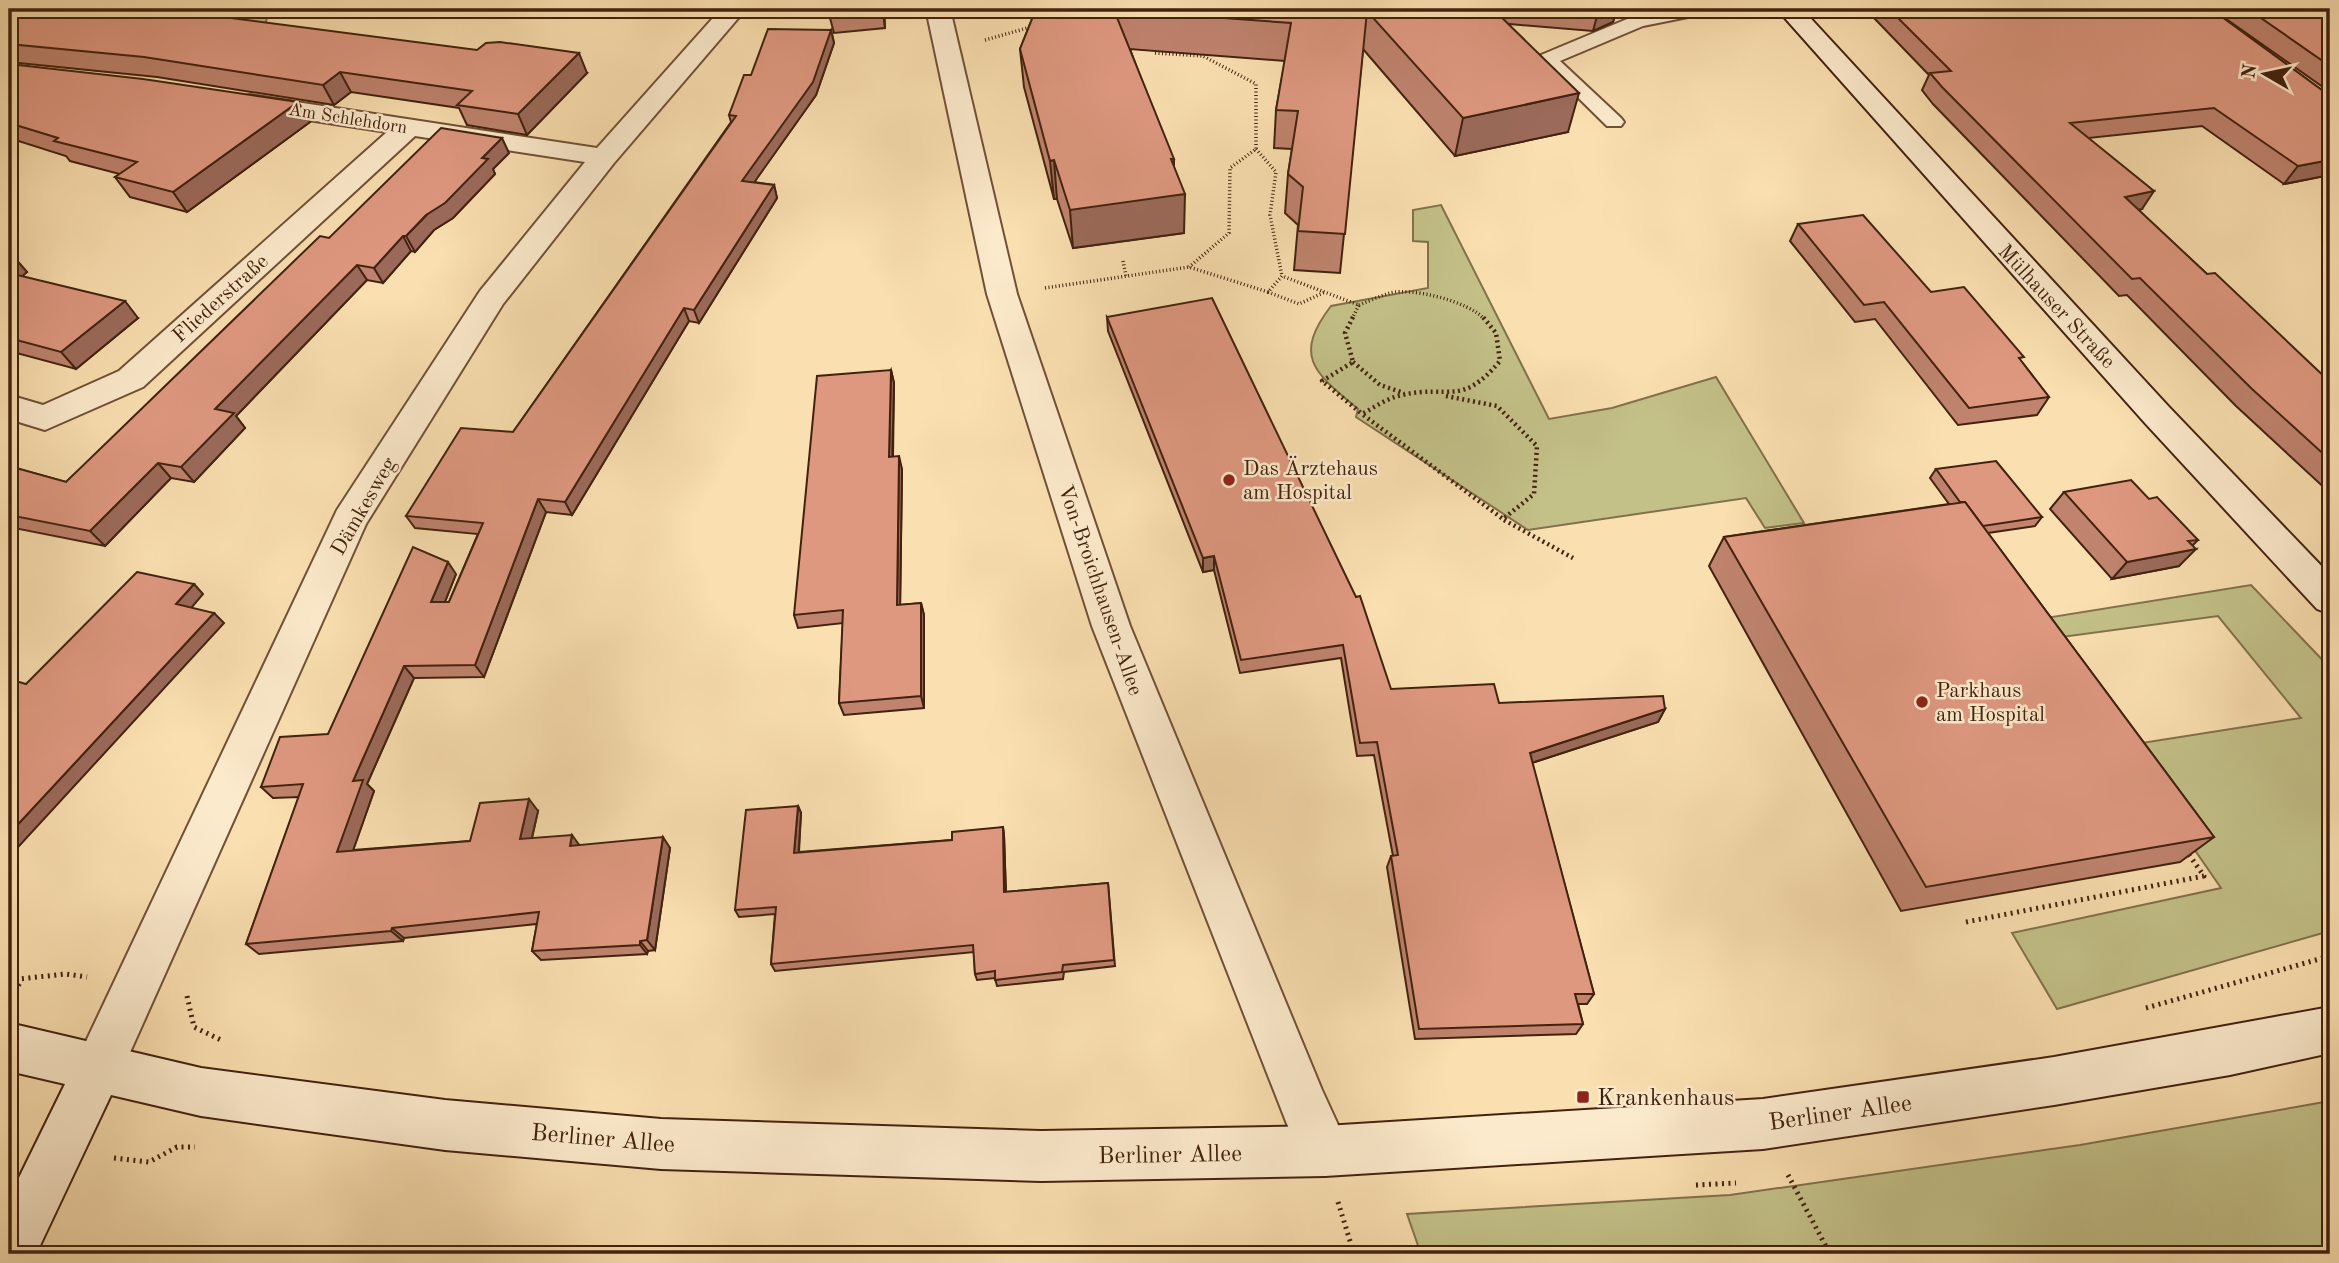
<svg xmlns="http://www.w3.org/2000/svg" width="2339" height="1263" viewBox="0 0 2339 1263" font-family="'Old Standard TT',serif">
<rect width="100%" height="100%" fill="#fadfb0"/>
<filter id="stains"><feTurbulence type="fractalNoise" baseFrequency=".00286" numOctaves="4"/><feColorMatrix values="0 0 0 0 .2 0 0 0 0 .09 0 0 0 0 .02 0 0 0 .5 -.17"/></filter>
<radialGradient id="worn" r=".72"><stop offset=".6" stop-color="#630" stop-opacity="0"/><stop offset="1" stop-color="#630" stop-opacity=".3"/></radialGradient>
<g fill="#c3c088" stroke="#82714b" stroke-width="2">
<path d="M 196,9 L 310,9 L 268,15 L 265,25 L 191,40 Z"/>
<path d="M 1441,205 L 1549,419 L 1612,408 L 1716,377 L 1804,523 L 1765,528 L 1746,498 L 1528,530 L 1356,417 L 1358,409 C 1315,373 1292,357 1331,306 L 1428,288 L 1428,242 L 1413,241 L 1413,210 Z"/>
<path d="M 2251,585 L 2330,668 L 2330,931 L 2057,1009 L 2012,933 L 2221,888 L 2123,746 L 2301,718 L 2218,616 L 2047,639 L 2033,620 Z"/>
<path d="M 2330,1101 L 2330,1254 L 1421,1254 L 1407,1214 L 1730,1195 L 2080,1145 Z"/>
</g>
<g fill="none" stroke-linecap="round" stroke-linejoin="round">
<defs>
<path id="lane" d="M 1675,9 L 1712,9 L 1703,14 L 1643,26 L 1560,61 L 1621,118 L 1624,122 L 1621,126 L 1607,126 L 1539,59 L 1541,55 L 1632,17 Z"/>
<g id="street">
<path d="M 721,9 L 746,9 L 614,163 L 503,304 L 366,524 L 115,1086 L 98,1093 L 81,1086 L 74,1069 L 81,1052 L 337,510 L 480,291 L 585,162 L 415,136 L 143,387 L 45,430 L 9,419 L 9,395 L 43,405 L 119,371 L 387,132 L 250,111 L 241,109 L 237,103 L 241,97 L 250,95 L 597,148 Z"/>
<path d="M 926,9 L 950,9 L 1017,294 L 1130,626 L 1322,1090 L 1350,1151 L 1343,1169 L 1325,1176 L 1307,1169 L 1287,1124 L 1092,626 L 987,294 Z"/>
</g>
<g id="secondary">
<path d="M 1777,9 L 1802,9 L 2169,407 L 2330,575 L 2330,614 L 2317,609 L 2145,423 Z"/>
<path d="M 2330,1007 L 2330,1053 L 2230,1075 L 2054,1105 L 1763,1149 L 1325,1176 L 1041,1181 L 661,1169 L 445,1150 L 201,1116 L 111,1095 L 36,1254 L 9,1254 L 9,1198 L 65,1084 L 9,1071 L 9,1023 L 201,1068 L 445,1100 L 661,1119 L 1041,1131 L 1325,1126 L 1763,1099 L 2054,1057 Z"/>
</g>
</defs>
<use href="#lane" stroke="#705136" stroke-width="4"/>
<use href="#street" stroke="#705136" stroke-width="4"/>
<use href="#secondary" stroke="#42220e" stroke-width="4"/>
<g stroke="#42220e" stroke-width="3.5" stroke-dasharray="1 2.5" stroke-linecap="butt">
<path d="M 985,40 L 1031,27"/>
<path d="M 1155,53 L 1203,56 L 1256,84 L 1256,149 L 1230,168 L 1229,233 L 1189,267"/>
<path d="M 1256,149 L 1276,172 L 1270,215 L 1282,276"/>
<path d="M 1123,261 L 1126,276"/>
<path d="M 1045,288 L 1189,267 L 1268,292 L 1282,276 L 1359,305 L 1352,319"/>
<path d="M 1268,292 L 1299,304 L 1325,292"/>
<path d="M 1359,305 C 1369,301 1380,296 1390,293 C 1412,287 1470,302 1484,319"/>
</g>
<g stroke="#42220e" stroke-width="4.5" stroke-dasharray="2 3.5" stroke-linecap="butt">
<path d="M 1353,317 L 1345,333 L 1353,362 L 1322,381 L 1362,414"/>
<path d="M 1353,362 L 1380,385 L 1404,393"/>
<path d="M 1446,396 L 1497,406 L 1537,446 L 1534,494 L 1503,519 L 1362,414 C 1375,407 1387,398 1402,395 C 1450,384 1460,408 1500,361 L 1496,333 L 1483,317"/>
<path d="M 1504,520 L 1573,558"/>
</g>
<g stroke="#42220e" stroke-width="5" stroke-dasharray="2 4.5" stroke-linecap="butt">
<path d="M 1966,922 L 2204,876 L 2187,852"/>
<path d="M 9,980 L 66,974 L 87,977"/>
<path d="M 11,996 L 22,980"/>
<path d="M 187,996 L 194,1027 L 221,1040"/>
<path d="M 2146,1008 L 2330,956"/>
<path d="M 114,1158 L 149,1162 L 177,1147 L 195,1147"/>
<path d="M 1788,1175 L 1830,1254"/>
<path d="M 1696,1185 L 1736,1183"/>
<path d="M 1338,1202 L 1354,1254"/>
</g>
<use href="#lane" fill="#fceacc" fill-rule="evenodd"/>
<use href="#street" fill="#fceacc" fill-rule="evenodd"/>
<use href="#secondary" fill="#fceacc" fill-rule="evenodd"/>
</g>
<g fill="#bf836e" stroke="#42220e" stroke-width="2">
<path d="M 9,9 L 587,73 L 527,135 L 467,125 L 459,108 L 351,92 L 334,105 L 157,77 L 9,62 Z"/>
<path d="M 884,9 L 885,28 L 834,33 L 830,18 Z"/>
<path d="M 1036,9 L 1617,9 L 1613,22 L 1593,31 L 1509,24 L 1568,132 L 1455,156 L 1363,49 L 1340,273 L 1294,270 L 1298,225 L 1285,213 L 1288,174 L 1292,149 L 1274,148 L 1276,110 L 1285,61 L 1130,49 L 1174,168 L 1184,233 L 1073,248 L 1057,199 L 1054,199 L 1024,87 L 1020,49 Z"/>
<path d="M 1878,9 L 2211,9 L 2330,96 L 2330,175 L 2284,184 L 2202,126 L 2088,138 L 2142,209 L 2138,210 L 2207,274 L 2330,382 L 2330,493 L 2236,406 L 2127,295 L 2119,296 L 1933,104 L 1922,90 L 1929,75 L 1874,18 Z"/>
<path d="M 2212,9 L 2330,9 L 2330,92 Z"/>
<path d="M 831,30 L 834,43 L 816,95 L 754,182 L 774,185 L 777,198 L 699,323 L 689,321 L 572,515 L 546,512 L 484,677 L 414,678 L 367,784 L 374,791 L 353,850 L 470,841 L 538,811 L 532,838 L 580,845 L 670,848 L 655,950 L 648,951 L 647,954 L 541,960 L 532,951 L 537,924 L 404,938 L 403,941 L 259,954 L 246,944 L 299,797 L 273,798 L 261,787 L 328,734 L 456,574 L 445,602 L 449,602 L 478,534 L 415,528 L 406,516 L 513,432 L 731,122 L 729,115 L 751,75 Z"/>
<path d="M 9,64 L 298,102 L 310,122 L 187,212 L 130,197 L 115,177 L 120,174 L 70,161 L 66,156 L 9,138 Z"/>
<path d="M 509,153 L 493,169 L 495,174 L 453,218 L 434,230 L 415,252 L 411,251 L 383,283 L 367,280 L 236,416 L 245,428 L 194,482 L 171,478 L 105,546 L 9,527 L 9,466 L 66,482 L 329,238 Z"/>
<path d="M 1798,224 L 1931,292 L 2021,361 L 2049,397 L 2037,415 L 1958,425 L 1875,319 L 1855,322 L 1790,241 Z"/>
<path d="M 9,254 L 12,255 L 27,272 L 22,276 L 138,318 L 76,369 L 9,351 Z"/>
<path d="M 1107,317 L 1391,689 L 1499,703 L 1665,709 L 1658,722 L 1532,763 L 1594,994 L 1587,1004 L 1578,1004 L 1583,1024 L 1576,1034 L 1415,1039 L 1387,867 L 1391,856 L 1393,856 L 1374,755 L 1357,756 L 1341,658 L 1240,673 L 1214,570 L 1203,572 L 1108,331 Z"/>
<path d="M 891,370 L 894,383 L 893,457 L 902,469 L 900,605 L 921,603 L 924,615 L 924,708 L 844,715 L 839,703 L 843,623 L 798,628 L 794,615 Z"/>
<path d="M 1936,469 L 2042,517 L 2035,526 L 1988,533 L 2214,837 L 2180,862 L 1901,911 L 1709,566 L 1724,537 L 1949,504 L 1930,478 Z"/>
<path d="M 2064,492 L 2149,499 L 2198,540 L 2192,546 L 2179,566 L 2112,579 L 2050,509 Z"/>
<path d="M 798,806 L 801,813 L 799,852 L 952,840 L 1003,827 L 1004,835 L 1006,892 L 1108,883 L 1115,966 L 1064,972 L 1063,979 L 997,986 L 995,978 L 977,980 L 975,974 L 974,952 L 775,971 L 771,964 L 775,914 L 739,917 L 735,910 Z"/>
</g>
<g fill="#9b6a5a" stroke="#42220e" stroke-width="2">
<path d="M 882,9 L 884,9 L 885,28 L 883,13 Z"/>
<path d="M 1599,9 L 1617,9 L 1613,22 L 1593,31 Z"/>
<path d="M 831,30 L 834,43 L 816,95 L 746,194 L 742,181 Z"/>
<path d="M 579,53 L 587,73 L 527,135 L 518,114 Z"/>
<path d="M 340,72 L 351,92 L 334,105 L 323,85 Z"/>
<path d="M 1579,93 L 1568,132 L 1455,156 L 1463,118 Z"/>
<path d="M 298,102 L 310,122 L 187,212 L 173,192 Z"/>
<path d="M 502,138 L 509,153 L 493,169 L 495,174 L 453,218 L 434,230 L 415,252 L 406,236 Z"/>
<path d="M 1171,159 L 1174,159 L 1174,195 L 1185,194 L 1184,233 L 1073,248 L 1070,210 Z"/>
<path d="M 1054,160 L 1057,199 L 1054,199 L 1050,161 Z"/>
<path d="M 2330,160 L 2330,175 L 2284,184 L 2298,166 Z"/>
<path d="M 774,185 L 777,198 L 699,323 L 694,310 Z"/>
<path d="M 2154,191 L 2142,209 L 2113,215 L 2125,197 Z"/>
<path d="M 403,236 L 411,251 L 383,283 L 374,268 Z"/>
<path d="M 12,255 L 27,272 L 11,286 L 9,284 L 9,258 Z"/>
<path d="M 357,265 L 367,280 L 236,416 L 245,428 L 194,482 L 181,467 L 215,409 Z"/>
<path d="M 125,301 L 138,318 L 76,369 L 61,352 Z"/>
<path d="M 684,308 L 689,321 L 572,515 L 565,502 Z"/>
<path d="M 891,370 L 894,383 L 892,470 L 889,457 Z"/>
<path d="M 899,456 L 902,469 L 900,617 L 897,605 Z"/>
<path d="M 158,463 L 171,478 L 105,546 L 90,531 Z"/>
<path d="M 538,499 L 546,512 L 484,677 L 475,665 Z"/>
<path d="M 2196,549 L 2179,566 L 2112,579 L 2127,562 Z"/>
<path d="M 1214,556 L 1214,570 L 1203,572 L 1203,558 Z"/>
<path d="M 448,562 L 456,574 L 440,614 L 431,602 Z"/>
<path d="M 194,584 L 203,594 L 186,614 L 176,604 Z"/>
<path d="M 921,603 L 924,615 L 924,708 L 921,696 Z"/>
<path d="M 214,613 L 224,623 L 9,857 L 9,834 Z"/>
<path d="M 404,666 L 414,678 L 367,784 L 374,791 L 349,862 L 337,852 L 353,781 Z"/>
<path d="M 1665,709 L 1658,722 L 1525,765 L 1530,753 Z"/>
<path d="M 529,799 L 538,811 L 529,850 L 520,839 Z"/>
<path d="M 798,806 L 801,813 L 798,860 L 794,853 Z"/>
<path d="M 1003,827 L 1004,835 L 1006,899 L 1004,892 Z"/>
<path d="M 572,835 L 580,846 L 570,846 Z"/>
<path d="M 663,837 L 670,848 L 655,950 L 647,940 Z"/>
<path d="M 392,928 L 404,938 L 403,941 L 391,931 Z"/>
<path d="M 640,941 L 648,951 L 647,954 L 640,945 Z"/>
</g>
<g fill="#de9880" stroke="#42220e" stroke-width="2">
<path d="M 9,9 L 161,9 L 477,50 L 486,43 L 500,42 L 579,53 L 518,114 L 457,105 L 472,91 L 340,72 L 323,85 L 144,57 L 9,44 Z"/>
<path d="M 829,9 L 882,9 L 883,13 L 830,18 Z"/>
<path d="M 1036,9 L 1493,9 L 1579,93 L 1463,118 L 1367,11 L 1345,234 L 1298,231 L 1303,187 L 1288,174 L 1298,111 L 1276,110 L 1291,23 L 1114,10 L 1174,159 L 1171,159 L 1185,194 L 1070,210 L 1054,160 L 1050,161 L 1020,49 Z"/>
<path d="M 1889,9 L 2211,9 L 2330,96 L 2330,160 L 2298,166 L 2214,108 L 2070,123 L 2154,191 L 2125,197 L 2207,274 L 2215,273 L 2330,382 L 2330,460 L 2252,389 L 2140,278 L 2132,279 L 1942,87 L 1930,73 L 1951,71 Z"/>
<path d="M 2248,9 L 2330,9 L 2330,66 Z"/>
<path d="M 768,29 L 831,30 L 813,82 L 742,181 L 774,185 L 694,310 L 684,308 L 565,502 L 538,499 L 475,665 L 404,666 L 353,781 L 363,780 L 337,852 L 470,841 L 480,803 L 529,799 L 520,839 L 572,835 L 570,846 L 663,837 L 647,940 L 640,941 L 640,945 L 532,951 L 539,912 L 392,928 L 391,931 L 246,944 L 303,784 L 261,787 L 280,737 L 328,734 L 413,547 L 448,562 L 431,602 L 449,602 L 483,523 L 406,516 L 461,428 L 513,432 L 736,116 L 729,115 L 744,75 L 751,75 Z"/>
<path d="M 9,64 L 143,79 L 298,102 L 173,192 L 115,177 L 137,162 L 54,141 L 58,138 L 9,123 Z"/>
<path d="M 441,128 L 502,138 L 482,158 L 488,159 L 445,203 L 426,215 L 406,236 L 403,236 L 374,268 L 357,265 L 215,409 L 234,413 L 181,467 L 158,463 L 90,531 L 9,515 L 9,466 L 66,482 L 320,236 L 329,238 Z"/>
<path d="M 1863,215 L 1931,292 L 1964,287 L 2024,357 L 2019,358 L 2049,397 L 1969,408 L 1884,302 L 1864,305 L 1798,224 Z"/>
<path d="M 9,273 L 125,301 L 61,352 L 9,338 Z"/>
<path d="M 1212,298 L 1356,597 L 1360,596 L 1391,689 L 1494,684 L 1499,703 L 1663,696 L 1665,709 L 1530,753 L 1594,994 L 1575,994 L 1583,1024 L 1419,1029 L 1391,856 L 1398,855 L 1377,742 L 1360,743 L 1343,645 L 1241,660 L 1214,556 L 1203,558 L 1107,317 Z"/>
<path d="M 891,370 L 889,457 L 899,456 L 897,605 L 921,603 L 921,696 L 839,703 L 843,610 L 794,615 L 817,376 Z"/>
<path d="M 1996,461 L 2042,517 L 1983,526 L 1965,502 L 1960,502 L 1936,469 Z"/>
<path d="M 2131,480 L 2149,499 L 2157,497 L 2198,540 L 2188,541 L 2196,549 L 2127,562 L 2064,492 Z"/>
<path d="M 1965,502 L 2214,837 L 1926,887 L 1724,537 Z"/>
<path d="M 137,572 L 194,584 L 176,604 L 214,613 L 9,834 L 9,679 L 26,684 Z"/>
<path d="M 798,806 L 794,853 L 952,840 L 952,832 L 1003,827 L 1004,892 L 1108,883 L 1114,960 L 1063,965 L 1062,972 L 995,980 L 995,971 L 975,974 L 973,945 L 771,964 L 776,907 L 735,910 L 746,810 Z"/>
</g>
<g fill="#8f2418" stroke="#fceacc" stroke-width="2.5">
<circle cx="1229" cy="480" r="7"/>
<circle cx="1922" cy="702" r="7"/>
<rect x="1576" y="1090" width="14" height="14" rx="3.5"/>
</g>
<g text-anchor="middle" stroke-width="5" stroke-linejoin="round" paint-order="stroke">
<g font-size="18" fill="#42220e" stroke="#fceacc">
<text transform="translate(348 118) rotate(9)" y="6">Am Schlehdorn</text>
</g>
<g font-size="21" fill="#42220e" stroke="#fceacc">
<text transform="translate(220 298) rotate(-42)" y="7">Fliederstraße</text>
<text transform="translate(2057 306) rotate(47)" y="7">Mülhauser Straße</text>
<text transform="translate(363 506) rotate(-60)" y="7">Dämkesweg</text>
<text transform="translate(1101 590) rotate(71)" y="7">Von-Broichhausen-Allee</text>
</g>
<g font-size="21" fill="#42220e" stroke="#fceacc" text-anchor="start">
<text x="1243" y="475">Das Ärztehaus<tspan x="1243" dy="24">am Hospital</tspan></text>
<text x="1936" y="697">Parkhaus<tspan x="1936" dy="24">am Hospital</tspan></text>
</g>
<g font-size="24" fill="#42220e" stroke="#fceacc" text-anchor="start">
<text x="1597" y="1105">Krankenhaus</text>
</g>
<g font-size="24" fill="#42220e" stroke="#fceacc">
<text transform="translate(1840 1112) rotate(-8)" y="8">Berliner Allee</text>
<text transform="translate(603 1138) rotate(5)" y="8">Berliner Allee</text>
<text transform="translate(1170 1154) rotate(-1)" y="8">Berliner Allee</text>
</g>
</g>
<rect width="2339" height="1263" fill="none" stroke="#fadfb0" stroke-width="35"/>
<rect x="10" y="10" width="2318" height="1242" fill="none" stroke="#42220e" stroke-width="3.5"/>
<rect x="18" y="18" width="2304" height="1228" fill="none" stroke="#42220e" stroke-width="2"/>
<g transform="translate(2265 74) rotate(279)" stroke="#fceacc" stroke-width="5" paint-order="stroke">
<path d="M0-5L12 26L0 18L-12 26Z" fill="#42220e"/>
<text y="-10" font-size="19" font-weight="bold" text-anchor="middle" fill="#42220e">N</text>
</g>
<rect width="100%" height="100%" filter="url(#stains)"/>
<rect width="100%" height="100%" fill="url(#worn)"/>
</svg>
